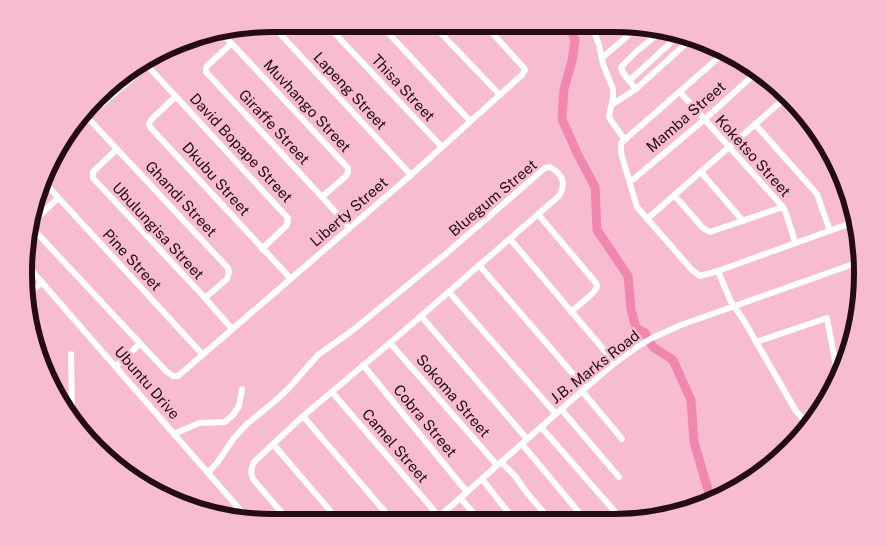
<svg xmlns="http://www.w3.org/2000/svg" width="886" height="546" viewBox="0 0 886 546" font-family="'Public Sans',sans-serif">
<rect width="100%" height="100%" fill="#f7bcd0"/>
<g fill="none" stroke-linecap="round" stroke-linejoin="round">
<path stroke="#f187af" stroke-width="9" d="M 569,25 L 575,40 L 572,61 L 564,89 L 562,119 L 577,153 L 595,187 L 597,230 L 628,276 L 631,309 L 636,328 L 645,333 L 653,347 L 673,360 L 691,400 L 694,442 L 711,500"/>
<g stroke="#fff" stroke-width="6">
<path d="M 271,24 L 411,175"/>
<path d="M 326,24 L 442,147"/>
<path d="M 380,24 L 470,121"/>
<path d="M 433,25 L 500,95"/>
<path d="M 592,26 L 599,45 L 603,64 L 613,89 L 613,98 L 609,116 L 610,119 L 625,140"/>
<path d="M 221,32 L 348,168 L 348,172 L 346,176 L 322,197"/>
<path d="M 281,34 L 291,24"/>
<path d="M 231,44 L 207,66 L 206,69 L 206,72 L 322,197 L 350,228"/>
<path d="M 725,52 L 621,143 L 621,153 L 637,207 L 692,270 L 700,276 L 718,271 L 854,222"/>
<path d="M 602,58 L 639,26"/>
<path d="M 145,63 L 286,216 L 288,218 L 287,225 L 262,249"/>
<path d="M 629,81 L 679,35"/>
<path d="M 636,89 L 623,73 L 621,67 L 637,51 L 663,30"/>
<path d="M 680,92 L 783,207 L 786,213 L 795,242"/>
<path d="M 176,96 L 152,119 L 149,123 L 150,127 L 291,279"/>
<path d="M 782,101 L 831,155"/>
<path d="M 613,104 L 636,89 L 692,38"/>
<path d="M 87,117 L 228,268 L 229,272 L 227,279 L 205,298"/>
<path d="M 755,124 L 817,194 L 830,231"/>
<path d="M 64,137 L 158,56"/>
<path d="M 117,149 L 93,172 L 93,178 L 205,298 L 232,329"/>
<path d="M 701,172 L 743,221"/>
<path d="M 43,181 L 203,355"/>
<path d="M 630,182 L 704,120 L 758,71"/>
<path d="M 674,195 L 703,228 L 710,232 L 783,207"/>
<path d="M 58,198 L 34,221 L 33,225 L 35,231 L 166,371 L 173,376 L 178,376 L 411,175 L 522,75 L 525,70 L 524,68 L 485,25"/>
<path d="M 538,214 L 596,283 L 597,286 L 596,289 L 592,294 L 571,312"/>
<path d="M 647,219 L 785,98"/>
<path d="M 510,239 L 615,363"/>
<path d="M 25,263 L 249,520"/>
<path d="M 479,265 L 585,388"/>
<path d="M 718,271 L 731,302 L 743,319 L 796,411 L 803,419 L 813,421"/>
<path d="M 449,292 L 556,414"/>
<path d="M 27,295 L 42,282"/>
<path d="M 421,316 L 527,439"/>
<path d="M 756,342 L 827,318 L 837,372"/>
<path d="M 390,343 L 497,465"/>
<path d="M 363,365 L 467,492"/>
<path d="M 116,366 L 140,344"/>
<path d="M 582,391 L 622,439"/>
<path d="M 332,392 L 443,521"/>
<path d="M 561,409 L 619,477"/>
<path d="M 69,415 L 72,408 L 71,354"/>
<path d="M 303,416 L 393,521"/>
<path d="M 803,419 L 803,431"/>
<path d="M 541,427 L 624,522"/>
<path d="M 174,434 L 199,423 L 225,422 L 233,415 L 239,406 L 242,389"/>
<path d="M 273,444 L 339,521"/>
<path d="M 522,444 L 587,522"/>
<path d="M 501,462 L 515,476 L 527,493 L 551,521"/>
<path d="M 208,473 L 217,463 L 234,438 L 247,424 L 275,401 L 288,389 L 318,355 L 353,330 L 448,252 L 538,174 L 545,168 L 550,167 C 562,174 567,183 559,196 L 390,343 L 303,416 L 254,462 C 251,468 250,473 253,479 L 288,520"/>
<path d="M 482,479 L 515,521"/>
<path d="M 460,498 L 481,521"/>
<path d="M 434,521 L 582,391 L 616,362 L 637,347 L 652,338 L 681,325 L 859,262"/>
</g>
</g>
<g text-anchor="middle" stroke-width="5" stroke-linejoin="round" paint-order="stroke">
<g font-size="15" fill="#250b15" stroke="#f7bcd0">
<text transform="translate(403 88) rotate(47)" y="5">Thisa Street</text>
<text transform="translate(350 91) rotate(47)" y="5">Lapeng Street</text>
<text transform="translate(307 106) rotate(47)" y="5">Muvhango Street</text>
<text transform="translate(686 117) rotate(-41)" y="5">Mamba Street</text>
<text transform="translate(274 127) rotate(47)" y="5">Giraffe Street</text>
<text transform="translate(241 148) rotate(47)" y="5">David Bopape Street</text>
<text transform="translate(753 156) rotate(48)" y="5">Koketso Street</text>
<text transform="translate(216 179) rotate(48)" y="5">Dkubu Street</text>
<text transform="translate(493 198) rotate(-40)" y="5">Bluegum Street</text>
<text transform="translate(181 199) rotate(47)" y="5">Ghandi Street</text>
<text transform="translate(349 212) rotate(-41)" y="5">Liberty Street</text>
<text transform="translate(158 231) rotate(47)" y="5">Ubulungisa Street</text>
<text transform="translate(132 260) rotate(47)" y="5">Pine Street</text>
<text transform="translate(595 367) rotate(-38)" y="5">J.B. Marks Road</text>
<text transform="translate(147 383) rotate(49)" y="5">Ubuntu Drive</text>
<text transform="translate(453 396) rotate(49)" y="5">Sokoma Street</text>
<text transform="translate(425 421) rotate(50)" y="5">Cobra Street</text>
<text transform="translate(395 446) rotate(49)" y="5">Camel Street</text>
</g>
</g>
<path d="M0 0H886V546H0ZM272 32H614A240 240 0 0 1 854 272V274A240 240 0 0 1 614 514H272A240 240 0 0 1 32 274V272A240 240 0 0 1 272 32Z" fill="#f7bcd0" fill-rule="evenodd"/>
<path fill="none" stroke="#250b15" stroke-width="6" d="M272 32H614A240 240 0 0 1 854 272V274A240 240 0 0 1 614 514H272A240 240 0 0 1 32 274V272A240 240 0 0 1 272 32Z"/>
</svg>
